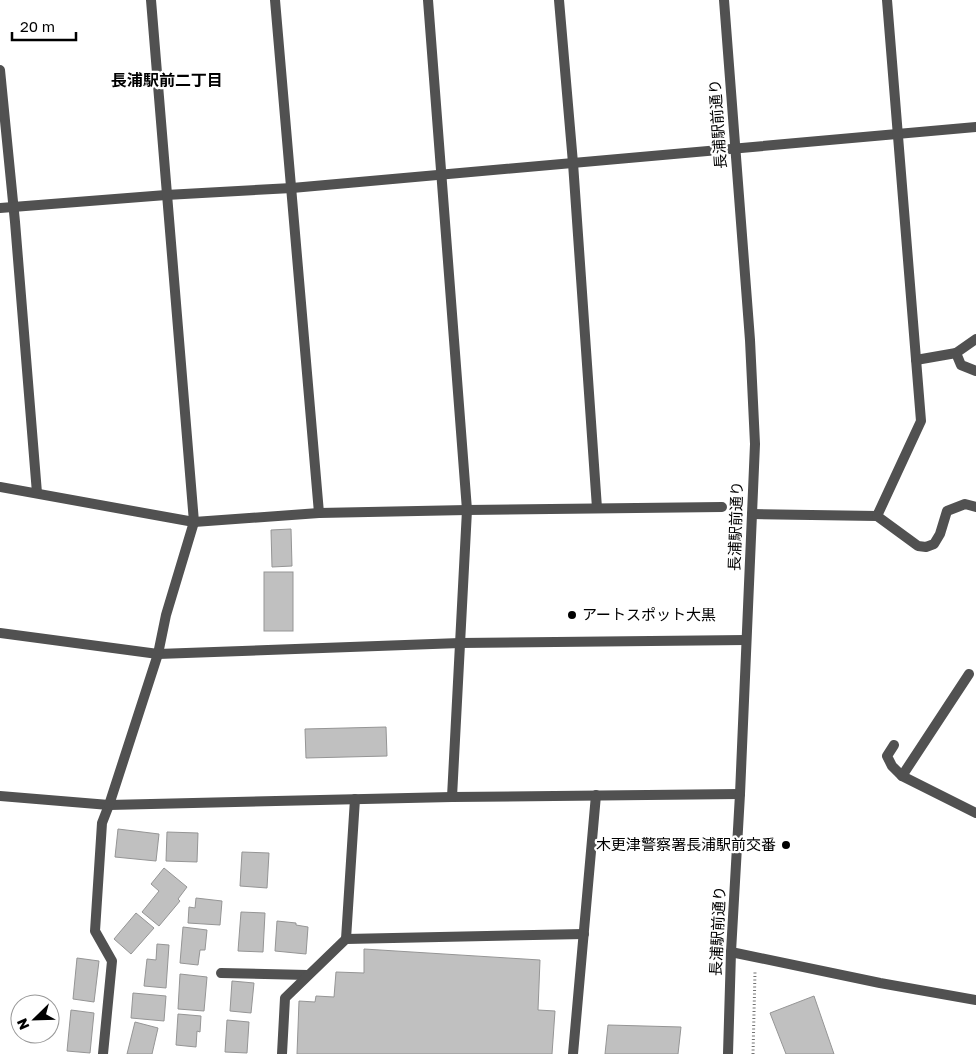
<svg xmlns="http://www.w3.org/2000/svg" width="976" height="1054" viewBox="0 0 976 1054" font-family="'Golos Text','Noto Sans JP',sans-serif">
<rect width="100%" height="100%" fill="#fff"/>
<g fill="#c0c0c0" stroke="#959595">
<path d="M 291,529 L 292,566 L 272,567 L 271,530 Z"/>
<rect x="264" y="572" width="29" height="59"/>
<path d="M 386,727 L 387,756 L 306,758 L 305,729 Z"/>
<path d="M 118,829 L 159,834 L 156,861 L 115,857 Z"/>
<path d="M 167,832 L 198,833 L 197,862 L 166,861 Z"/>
<path d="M 242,852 L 269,853 L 267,888 L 240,886 Z"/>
<path d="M 164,868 L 187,887 L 178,899 L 180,901 L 159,926 L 142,912 L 159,891 L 151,884 Z"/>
<path d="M 196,898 L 222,901 L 220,925 L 188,923 L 189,907 L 195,908 Z"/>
<path d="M 241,912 L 265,913 L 263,952 L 238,951 Z"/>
<path d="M 136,913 L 154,928 L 131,954 L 114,939 Z"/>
<path d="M 277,921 L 296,923 L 296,925 L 308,927 L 306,954 L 275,951 Z"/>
<path d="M 183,927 L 207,930 L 205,950 L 200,950 L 198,965 L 180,963 Z"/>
<path d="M 157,944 L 169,945 L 166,988 L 144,986 L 147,959 L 156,960 Z"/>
<path d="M 364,949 L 540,960 L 538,1010 L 555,1011 L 552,1054 L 297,1054 L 299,1001 L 315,1002 L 316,996 L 334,997 L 336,972 L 364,973 Z"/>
<path d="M 77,958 L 99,961 L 94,1002 L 73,999 Z"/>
<path d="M 180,974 L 207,977 L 204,1011 L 178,1009 Z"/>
<path d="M 232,981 L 254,983 L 251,1013 L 230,1011 Z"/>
<path d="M 133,993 L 166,996 L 164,1021 L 131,1018 Z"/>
<path d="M 814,996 L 834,1054 L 786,1054 L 770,1013 Z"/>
<path d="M 71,1010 L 94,1013 L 90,1053 L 67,1051 Z"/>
<path d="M 178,1014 L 201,1016 L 200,1032 L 197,1031 L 196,1047 L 176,1045 Z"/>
<path d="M 227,1020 L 249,1022 L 247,1053 L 225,1052 Z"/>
<path d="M 135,1022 L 158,1028 L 152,1054 L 127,1054 Z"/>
<path d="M 608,1025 L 681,1027 L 678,1054 L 605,1054 Z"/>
</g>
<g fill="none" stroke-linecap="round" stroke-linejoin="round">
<path stroke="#737373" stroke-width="3" stroke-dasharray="1 2.5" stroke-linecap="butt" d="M 753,1054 L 755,972"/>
<g stroke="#515151" stroke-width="10">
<path d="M 275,0 L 319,513"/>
<path d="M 428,0 L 467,510 L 452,797"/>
<path d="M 559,0 L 573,163 L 597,508"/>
<path d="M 0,70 L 15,222 L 37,493"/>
<path d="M 0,208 L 166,195 L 292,188 L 976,127"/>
<path d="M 956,353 L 976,339"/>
<path d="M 916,360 L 956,353 L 961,365 L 976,371"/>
<path d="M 0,487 L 194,522 L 319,513 L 467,510 L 722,507"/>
<path d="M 752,514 L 877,516 L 921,421 L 887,0"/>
<path d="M 877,516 L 918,546 L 926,547 L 934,544 L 940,534 L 947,511 L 965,504 L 976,507"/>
<path d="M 0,633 L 158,654 L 460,643 L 746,640"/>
<path d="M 894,745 L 887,756 L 892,766 L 902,776 L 976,813"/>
<path d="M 902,776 L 969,674"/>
<path d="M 0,796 L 109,805 L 452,797 L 740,794"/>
<path d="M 346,939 L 355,799"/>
<path d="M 731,952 L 880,983 L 976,1000"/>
<path d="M 221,973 L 308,975"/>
<path d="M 103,1054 L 112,961 L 95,931 L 102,823 L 109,805"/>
<path d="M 282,1054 L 285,998 L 346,939 L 584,934"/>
<path d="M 573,1054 L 596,795"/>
</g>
<g stroke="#515151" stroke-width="10">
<path d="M 724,0 L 750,340 L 755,444 L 740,794 L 731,952 L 728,1054"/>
<path d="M 109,805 L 158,654 L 166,615 L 194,522 L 151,0"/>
</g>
</g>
<g fill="#000" stroke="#fff" stroke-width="2">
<circle cx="572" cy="615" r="5"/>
<circle cx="786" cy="845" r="5"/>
</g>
<g text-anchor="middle" stroke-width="4.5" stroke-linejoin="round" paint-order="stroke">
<g font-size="15" fill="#000" stroke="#fff">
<text transform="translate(718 124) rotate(-94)" y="5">長浦駅前通り</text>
<text transform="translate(736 526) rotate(-88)" y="5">長浦駅前通り</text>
<text transform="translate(718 931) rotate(-87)" y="5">長浦駅前通り</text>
</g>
<g font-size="15" fill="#000" stroke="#fff" text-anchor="start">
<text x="582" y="620">アートスポット大黒</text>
<text x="776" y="850" text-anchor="end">木更津警察署長浦駅前交番</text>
</g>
<g font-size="16" font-weight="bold" fill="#000" stroke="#fff">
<text x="167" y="86">長浦駅前二丁目</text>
</g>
</g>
<g transform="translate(35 1019) rotate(247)"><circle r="24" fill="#ffffff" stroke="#999999"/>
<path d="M0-4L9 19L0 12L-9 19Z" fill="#000000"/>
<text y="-8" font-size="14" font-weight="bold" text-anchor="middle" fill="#000000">N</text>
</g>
<path d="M12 32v8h64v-8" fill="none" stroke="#000000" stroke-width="2.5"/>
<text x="20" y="32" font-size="15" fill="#000000" stroke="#ffffff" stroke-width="4" paint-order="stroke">20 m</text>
</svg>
